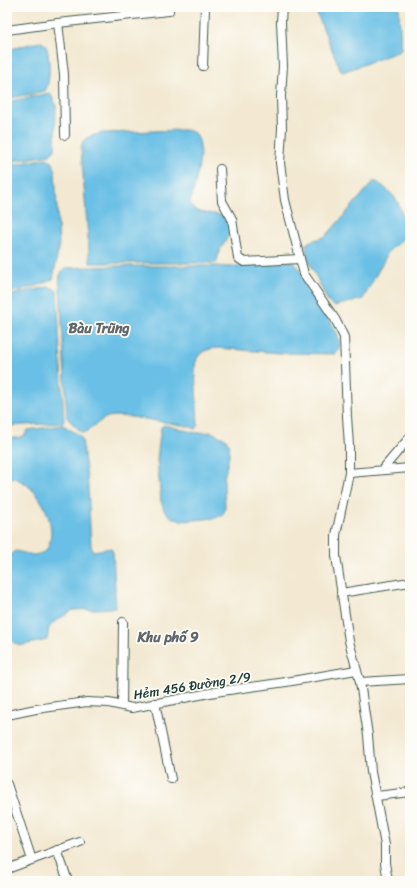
<svg xmlns="http://www.w3.org/2000/svg" width="417" height="888" viewBox="0 0 417 888" font-family="Sriracha,sans-serif">
<rect width="100%" height="100%" fill="#fdfcf7"/>
<filter id="ink" filterUnits="userSpaceOnUse"><feTurbulence type="fractalNoise" baseFrequency=".025" numOctaves="2"/><feDisplacementMap in="SourceGraphic" scale="8" xChannelSelector="R" yChannelSelector="G"/><feConvolveMatrix kernelMatrix="1 2 1 2 8 2 1 2 1" color-interpolation-filters="sRGB"/></filter>
<filter id="wash" filterUnits="userSpaceOnUse"><feTurbulence type="fractalNoise" baseFrequency=".012" numOctaves="4" result="noise"/><feDisplacementMap in="SourceGraphic" scale="16" xChannelSelector="R" yChannelSelector="G"/><feGaussianBlur stdDeviation="0.9" result="paint"/><feColorMatrix in="noise" values="0 0 0 0 0 0 0 0 0 0 0 0 0 0 0 0 0 1.4 0 .05"/><feComposite in="paint" operator="in"/></filter>
<g filter="url(#wash)">
<rect width="100%" height="100%" fill="#f3e9d2"/>
<g fill="#69bfe5" stroke="#447e8c">
<path d="M 314,7 L 399,7 L 401,49 L 400,51 L 343,72 L 341,71 Z"/>
<path d="M 41,42 C 44,44 45,43 46,46 C 50,54 51,84 45,91 L 7,99 L 7,50 L 30,44 Z"/>
<path d="M 50,93 L 56,105 L 55,150 L 50,155 L 7,162 L 7,102 Z"/>
<path d="M 180,130 C 185,130 191,130 195,134 C 208,146 193,189 190,204 C 191,205 192,207 194,209 C 205,218 235,207 229,232 C 228,240 222,245 219,252 C 218,256 218,259 216,263 L 90,263 L 81,149 C 82,136 91,136 103,133 Z"/>
<path d="M 47,158 L 53,163 L 55,169 L 59,246 L 53,279 L 37,286 L 7,293 L 7,166 Z"/>
<path d="M 374,181 C 382,184 391,193 396,199 C 401,207 407,228 404,236 C 402,242 394,245 389,251 L 363,299 L 335,306 L 331,305 L 328,302 L 307,257 L 306,244 C 312,239 319,240 326,236 Z"/>
<path d="M 292,261 C 302,268 304,281 308,291 C 316,306 330,318 337,333 C 340,340 341,348 336,354 L 279,353 L 218,348 C 205,349 196,353 195,367 L 198,426 L 196,429 L 188,426 C 170,424 123,413 108,417 C 98,420 92,431 82,433 L 67,418 L 60,286 C 59,278 59,274 65,268 L 117,266 L 216,266 L 228,267 Z"/>
<path d="M 49,287 L 53,288 L 57,291 L 64,420 L 63,423 L 7,426 L 7,296 L 27,291 Z"/>
<path d="M 63,425 L 79,435 L 82,439 L 88,486 L 91,546 L 93,551 L 111,548 L 113,552 L 116,608 L 73,610 L 54,622 L 49,628 L 47,640 L 19,646 L 10,640 L 7,631 L 7,560 L 13,552 L 16,551 L 33,555 L 39,554 L 46,551 C 62,526 36,478 7,477 L 7,438 L 19,438 L 25,435 L 28,430 Z"/>
<path d="M 164,425 L 196,433 L 211,432 L 226,439 L 229,444 L 229,456 L 224,479 L 225,508 L 224,512 L 221,516 L 215,518 L 182,521 L 171,517 L 164,510 L 161,501 L 157,459 L 161,427 Z"/>
</g>
</g>
<g filter="url(#ink)">
<g fill="none" stroke-linecap="round" stroke-linejoin="round">
<defs>
<g id="minor">
<path d="M 282,7 L 281,22 L 283,66 L 281,96 L 282,128 L 280,163 L 285,200 L 304,274 L 335,319 L 344,337 L 347,416 L 349,446 L 349,473 L 336,535 L 336,556 L 349,641 L 360,682 L 368,735 L 371,772 L 385,845 L 385,863 L 388,881"/>
<path d="M 58,23 L 64,74 L 65,135"/>
<path d="M 7,30 L 58,23 L 169,11"/>
<path d="M 203,66 L 205,7"/>
<path d="M 220,169 L 222,201 L 232,219 L 238,258 L 244,262 L 300,259"/>
<path d="M 382,470 L 410,437"/>
<path d="M 349,473 L 410,468"/>
<path d="M 341,593 L 410,582"/>
<path d="M 360,682 L 410,679"/>
<path d="M 155,703 L 171,779"/>
<path d="M 122,706 L 123,622"/>
<path d="M 7,715 L 36,709 L 87,702 L 109,703 L 132,708 L 215,692 L 286,682 L 356,670"/>
<path d="M 7,784 L 32,860"/>
<path d="M 377,796 L 410,792"/>
<path d="M 57,850 L 68,881"/>
<path d="M 7,869 L 80,842"/>
</g>
</defs>
<use href="#minor" stroke="#3f574c" stroke-width="10"/>
<use href="#minor" stroke="#fff" stroke-width="8"/>
</g>
</g>
<g text-anchor="middle" stroke-width="3.5" stroke-linejoin="round" paint-order="stroke">
<g font-size="13" fill="#1f3d34" stroke="#fdfcf7">
<text transform="translate(192 685) rotate(-9)" y="5">Hẻm 456 Đường 2/9</text>
</g>
<g font-size="14" font-weight="bold" fill="#61666b" stroke="#fdfcf7">
<text x="99" y="333">Bàu Trũng</text>
<text x="168" y="642">Khu phố 9</text>
</g>
</g>
<rect width="417" height="888" fill="none" stroke="#fdfcf7" stroke-width="24"/>
</svg>
